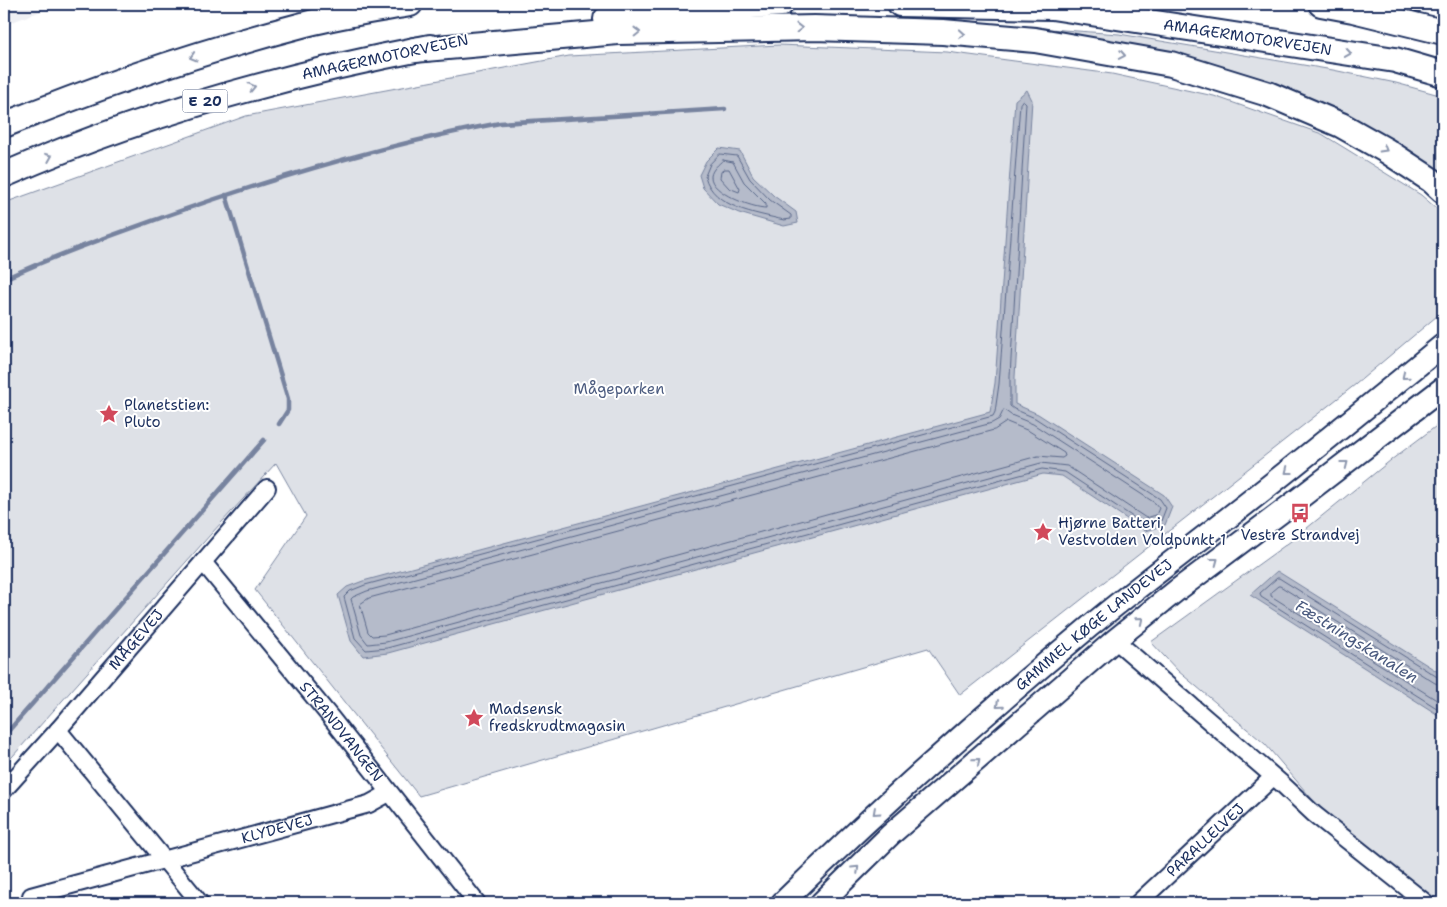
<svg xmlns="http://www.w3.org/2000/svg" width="1447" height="907" viewBox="0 0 1447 907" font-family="'Shantell Sans',sans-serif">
<rect width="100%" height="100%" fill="#fff"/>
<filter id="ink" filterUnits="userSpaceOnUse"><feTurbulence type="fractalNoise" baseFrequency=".02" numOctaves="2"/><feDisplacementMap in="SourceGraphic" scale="10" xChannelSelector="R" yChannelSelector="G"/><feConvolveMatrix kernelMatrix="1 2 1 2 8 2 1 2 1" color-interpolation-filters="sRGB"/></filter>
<g filter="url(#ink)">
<path fill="#eff0f4" d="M 4,4 L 60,4 L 4,25 Z"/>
<g fill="#dee1e7" stroke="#7c88a2">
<path d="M 965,23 L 1119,34 L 1333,70 L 1396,83 L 1443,96 L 1443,180 L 1326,111 Z"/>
<path d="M 779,45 L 947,52 L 1112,74 L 1214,96 L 1322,134 L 1421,195 L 1443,214 L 1443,311 L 1356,384 L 960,695 L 928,648 L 419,796 L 255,590 L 306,516 L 276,463 L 211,534 L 4,766 L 4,203 L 246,116 L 569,56 Z"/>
<path d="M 1443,421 L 1443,903 L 1439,903 L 1318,806 L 1265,744 L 1178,671 L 1151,642 L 1291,541 L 1391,460 Z"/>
</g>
<g fill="#b5bbca" stroke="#77839f">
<path d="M 1027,90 L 1032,100 L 1015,377 L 1015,404 L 1038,414 L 1164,495 L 1172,507 L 1165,525 L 1145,531 L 1062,476 L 1043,474 L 388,653 L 363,656 L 351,641 L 338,595 L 347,587 L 363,581 L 990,412 L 995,383 L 1015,100 Z"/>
<path d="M 719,148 L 740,151 L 753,176 L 774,196 L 796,212 L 798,223 L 784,226 L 739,213 L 718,204 L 703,188 L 699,175 L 706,161 Z"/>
<path d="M 1277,571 L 1443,675 L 1443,718 L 1250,595 Z"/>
</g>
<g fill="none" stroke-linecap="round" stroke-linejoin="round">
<g stroke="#596789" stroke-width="1">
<path d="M 1023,100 L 1026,103 L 1010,376 L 1010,406 L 1014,409 L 1035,418 L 1160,499 L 1166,508 L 1161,521 L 1145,525 L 1065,472 L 1042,469 L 387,648 L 366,650 L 355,638 L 344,597 L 350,591 L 365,585 L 993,416 L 995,412 L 999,384 L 1020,104 Z"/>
<path d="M 720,154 L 737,156 L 750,179 L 770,200 L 791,215 L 791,219 L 784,220 C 756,213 713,208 705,176 L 710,164 Z"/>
<path d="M 723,160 L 733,162 L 744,182 L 766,204 L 766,208 C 753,208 710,193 711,176 C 712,169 719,164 723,160 Z"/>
<path d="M 725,169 L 729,169 L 740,189 L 739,192 L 729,188 L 720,178 L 721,172 Z"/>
<path d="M 1004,410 L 1011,415 L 1033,424 L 1155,503 L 1159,508 L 1156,515 L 1146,518 L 1067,466 L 1041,463 L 386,642 L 368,644 L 361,635 L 351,599 L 353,597 L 367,591 L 992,423 L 999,419 Z"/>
<path d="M 1007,422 L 1029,431 L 1064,453 L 1065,456 L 1062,458 L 1038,456 L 385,635 L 372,636 L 368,632 L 360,604 L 369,598 L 994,430 Z"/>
<path d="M 1443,678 L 1439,678 L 1279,578 L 1277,578 L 1260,593 L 1261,597 L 1443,712"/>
<path d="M 1443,685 L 1435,683 L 1280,586 L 1278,586 L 1271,592 L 1271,596 L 1443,704"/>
</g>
<g stroke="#77839f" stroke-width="4.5">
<path d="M 226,195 L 288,399 L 288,410 L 279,424"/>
<path d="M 4,279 C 56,255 110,236 163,217 C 273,178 385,144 500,123 L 725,109"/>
<path d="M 4,736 L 264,440"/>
</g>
<defs>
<g id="minor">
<path id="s1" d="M 203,562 L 332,719 L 477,903"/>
<path d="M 1115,640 L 1281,783 L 1314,814 L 1426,903"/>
<path d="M 58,730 L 200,903"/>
<path id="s2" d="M 4,790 L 58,730 L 267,488"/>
<path id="s3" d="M 31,896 L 369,804 L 389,793"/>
<path id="s4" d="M 1138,903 L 1273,777"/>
</g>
<g id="major">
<path id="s5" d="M 782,903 C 880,807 983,715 1089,627 C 1136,588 1185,552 1233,514 C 1304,459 1373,402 1443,345"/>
<path d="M 821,903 L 890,835 L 1115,640 L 1176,591 L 1292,504 L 1443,388"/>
</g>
<g id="highway">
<path id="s6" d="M 900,4 L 1052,7 L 1395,60 L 1443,74"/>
<path d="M 1321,4 L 1353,10 L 1443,32"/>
<path d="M 606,19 L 676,11 L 781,4"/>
<path d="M 414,50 L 618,32 L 814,28 L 943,32 L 1035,40 L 1171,64 L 1268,94 L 1341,125 L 1387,151 L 1431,180 L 1443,191"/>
<path d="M 4,125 C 102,85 203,51 306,24 C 340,15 375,10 410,4"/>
<path d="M 4,175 C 140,115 284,75 430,47"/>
</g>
</defs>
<use href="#minor" stroke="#1b2f5e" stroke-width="20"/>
<use href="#major" stroke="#1b2f5e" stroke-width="25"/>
<use href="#highway" stroke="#1b2f5e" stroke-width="28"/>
<use href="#minor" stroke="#fff" stroke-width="16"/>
<use href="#major" stroke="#fff" stroke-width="21"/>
<use href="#highway" stroke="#fff" stroke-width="24"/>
</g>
<defs><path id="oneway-chevron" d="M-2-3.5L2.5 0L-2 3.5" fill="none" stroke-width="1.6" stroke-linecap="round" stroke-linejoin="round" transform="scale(1.25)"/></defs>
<g stroke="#8d97ae">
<use href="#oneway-chevron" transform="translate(799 28) rotate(-1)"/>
<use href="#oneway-chevron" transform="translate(637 32) rotate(-1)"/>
<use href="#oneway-chevron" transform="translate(962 34) rotate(5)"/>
<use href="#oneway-chevron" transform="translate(1348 53) rotate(9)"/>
<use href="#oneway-chevron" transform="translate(1122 55) rotate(10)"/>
<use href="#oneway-chevron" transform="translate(193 57) rotate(163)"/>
<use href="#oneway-chevron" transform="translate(252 87) rotate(-13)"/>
<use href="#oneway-chevron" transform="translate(1384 149) rotate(30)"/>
<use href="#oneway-chevron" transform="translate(49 157) rotate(-22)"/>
<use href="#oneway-chevron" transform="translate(1405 376) rotate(141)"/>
<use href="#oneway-chevron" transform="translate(1345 464) rotate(-38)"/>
<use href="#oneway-chevron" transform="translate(1288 471) rotate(142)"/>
<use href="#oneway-chevron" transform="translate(1215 561) rotate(-37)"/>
<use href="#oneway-chevron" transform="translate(1140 620) rotate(-39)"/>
<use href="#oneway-chevron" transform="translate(999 705) rotate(139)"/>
<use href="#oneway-chevron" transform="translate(977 761) rotate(-41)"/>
<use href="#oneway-chevron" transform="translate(876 812) rotate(138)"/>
<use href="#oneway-chevron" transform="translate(856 869) rotate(-44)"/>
</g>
</g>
<defs>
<symbol id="sight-bare" viewBox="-9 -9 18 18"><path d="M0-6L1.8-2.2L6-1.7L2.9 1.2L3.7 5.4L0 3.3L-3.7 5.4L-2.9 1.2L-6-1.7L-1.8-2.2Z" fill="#d1495b" stroke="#fff" stroke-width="2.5" paint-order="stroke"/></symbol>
<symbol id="bus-bare" viewBox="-9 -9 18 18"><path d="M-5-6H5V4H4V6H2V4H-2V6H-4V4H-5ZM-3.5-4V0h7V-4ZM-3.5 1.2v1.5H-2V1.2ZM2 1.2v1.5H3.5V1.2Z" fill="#d1495b" stroke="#fff" stroke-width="2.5" paint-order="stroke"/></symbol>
</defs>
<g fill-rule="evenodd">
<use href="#sight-bare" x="95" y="400" width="28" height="28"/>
<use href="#bus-bare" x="1286" y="499" width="28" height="28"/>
<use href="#sight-bare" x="1029" y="518" width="28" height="28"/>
<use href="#sight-bare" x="460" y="704" width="28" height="28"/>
</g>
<g text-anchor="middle" stroke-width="4" stroke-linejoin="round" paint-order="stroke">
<rect fill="#fff" stroke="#5f6d8e" stroke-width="1" x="182.5" y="89.5" width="45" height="23" rx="4"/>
<g font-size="14" font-weight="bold" fill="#1b2f5e">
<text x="205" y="106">E 20</text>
</g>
<g font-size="15" fill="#1b2f5e" stroke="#fff">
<text dy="5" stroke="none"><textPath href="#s6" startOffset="350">AMAGERMOTORVEJEN</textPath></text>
<text transform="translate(385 57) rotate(-12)" y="5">AMAGERMOTORVEJEN</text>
<text dy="5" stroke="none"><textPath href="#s5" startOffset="418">GAMMEL KØGE LANDEVEJ</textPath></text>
<text dy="5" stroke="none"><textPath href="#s2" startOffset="200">MÅGEVEJ</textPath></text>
<text dy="5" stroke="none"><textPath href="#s1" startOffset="219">STRANDVANGEN</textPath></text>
<text dy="5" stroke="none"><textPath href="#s3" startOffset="255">KLYDEVEJ</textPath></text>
<text dy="5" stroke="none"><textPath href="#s4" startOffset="92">PARALLELVEJ</textPath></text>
</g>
<g font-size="15" fill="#4c5c80" stroke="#fff">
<text x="619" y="394">Mågeparken</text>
</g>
<g font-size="15" fill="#1b2f5e" stroke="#fff" text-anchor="start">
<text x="124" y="410">Planetstien:<tspan x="124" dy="17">Pluto</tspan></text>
<text x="1058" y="528">Hjørne Batteri,<tspan x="1058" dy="17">Vestvolden Voldpunkt 1</tspan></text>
<text x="1300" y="540" text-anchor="middle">Vestre Strandvej</text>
<text x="489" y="714">Madsensk<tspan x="489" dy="17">fredskrudtmagasin</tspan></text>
</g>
<g font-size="16" font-style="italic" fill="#49597e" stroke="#fff">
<text transform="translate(1357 641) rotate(32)" y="6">Fæstningskanalen</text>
</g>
</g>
<rect width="1447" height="907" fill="none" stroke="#fff" stroke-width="20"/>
<rect x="10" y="10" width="1427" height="887" fill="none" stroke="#1b2f5e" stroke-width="2" filter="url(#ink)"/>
</svg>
